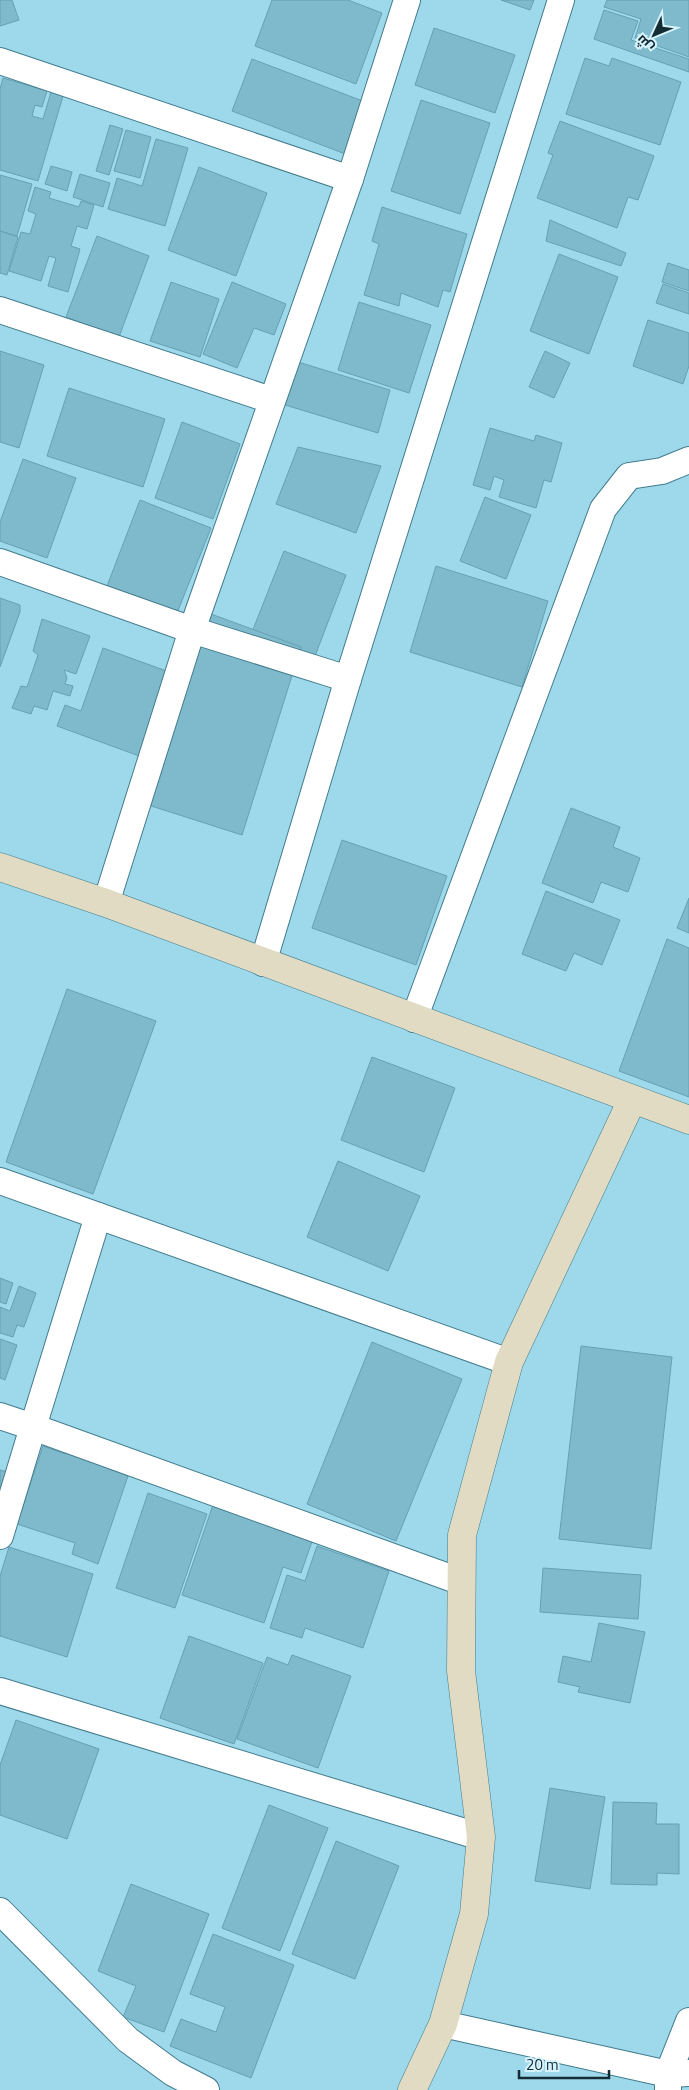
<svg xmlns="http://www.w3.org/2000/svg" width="689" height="2090" viewBox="0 0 689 2090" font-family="'Titillium Web',Cairo,sans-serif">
<rect width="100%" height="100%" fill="#9dd9eb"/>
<g fill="#7fbacc" stroke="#66a0b2">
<path d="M 0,0 L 12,0 L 19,20 L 0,26 Z"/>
<path d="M 272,0 L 348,0 L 382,13 L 356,84 L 255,46 Z"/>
<path d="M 501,0 L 534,0 L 530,10 Z"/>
<path d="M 607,0 L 689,0 L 689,57 L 635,38 L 641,19 L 604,7 Z"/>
<path d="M 604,10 L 638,21 L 631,40 L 689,59 L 689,72 L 594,39 Z"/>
<path d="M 434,28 L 515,55 L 495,113 L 415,85 Z"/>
<path d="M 585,58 L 609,66 L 612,58 L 681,82 L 660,145 L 566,114 Z"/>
<path d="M 252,59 L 368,103 L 348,155 L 232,111 Z"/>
<path d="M 3,78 L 47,91 L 42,107 L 35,105 L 32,116 L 43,119 L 51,92 L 63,96 L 38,181 L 0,170 L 0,89 Z"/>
<path d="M 421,100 L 490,123 L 460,214 L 391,191 Z"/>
<path d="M 560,121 L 654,156 L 638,200 L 628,197 L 617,228 L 537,198 L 553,155 L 548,153 Z"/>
<path d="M 110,125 L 123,129 L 109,175 L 96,171 Z"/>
<path d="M 126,130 L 151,137 L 140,178 L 114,171 Z"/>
<path d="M 156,139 L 188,148 L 165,226 L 108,209 L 117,178 L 142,186 Z"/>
<path d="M 51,166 L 72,172 L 67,191 L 45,184 Z"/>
<path d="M 199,167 L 267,193 L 236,276 L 168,250 Z"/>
<path d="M 80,174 L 110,183 L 103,207 L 73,197 Z"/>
<path d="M 0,175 L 32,184 L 17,236 L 0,231 Z"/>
<path d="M 35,187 L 51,192 L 49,198 L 79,207 L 81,201 L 94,205 L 87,229 L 77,226 L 71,246 L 80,249 L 68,292 L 48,286 L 56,258 L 49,256 L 41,281 L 9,271 L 21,232 L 30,234 L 36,214 L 28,211 Z"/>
<path d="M 382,207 L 467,234 L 450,292 L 443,290 L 438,307 L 401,293 L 399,306 L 364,295 L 379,244 L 372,241 Z"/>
<path d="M 550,220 L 626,253 L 621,266 L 546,241 Z"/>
<path d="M 0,231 L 18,237 L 7,275 L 0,273 Z"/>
<path d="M 97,236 L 149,256 L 119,337 L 66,317 Z"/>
<path d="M 559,254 L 618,277 L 589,354 L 530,331 Z"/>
<path d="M 668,263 L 689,270 L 689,291 L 662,282 Z"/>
<path d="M 171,282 L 219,299 L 200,357 L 150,341 Z"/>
<path d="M 232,282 L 286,304 L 274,335 L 254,328 L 237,368 L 203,354 Z"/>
<path d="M 663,284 L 689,293 L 689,314 L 656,303 Z"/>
<path d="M 359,302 L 431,325 L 409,393 L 338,370 Z"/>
<path d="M 648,320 L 689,333 L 689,366 L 683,384 L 633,366 Z"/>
<path d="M 0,351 L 44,365 L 19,448 L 0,442 Z"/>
<path d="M 545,351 L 570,363 L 554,398 L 529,387 Z"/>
<path d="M 298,362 L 390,390 L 378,433 L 285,405 Z"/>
<path d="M 69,388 L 165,419 L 143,487 L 47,456 Z"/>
<path d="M 182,422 L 240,444 L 213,519 L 155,498 Z"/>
<path d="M 490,428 L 534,441 L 536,435 L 562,443 L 551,482 L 544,480 L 536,508 L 499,497 L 504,480 L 494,476 L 490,490 L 473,485 Z"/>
<path d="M 298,447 L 381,466 L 356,533 L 276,504 Z"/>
<path d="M 23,459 L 76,478 L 47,558 L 0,541 L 0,522 Z"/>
<path d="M 485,497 L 531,515 L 506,579 L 460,561 Z"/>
<path d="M 140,500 L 211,528 L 177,613 L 107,586 Z"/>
<path d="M 284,551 L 346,575 L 315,656 L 252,632 Z"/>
<path d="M 436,566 L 548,601 L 522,687 L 410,652 Z"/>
<path d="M 0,598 L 20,605 L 20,612 L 0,667 Z"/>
<path d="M 211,614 L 301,647 L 242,835 L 145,804 Z"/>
<path d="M 42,619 L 90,636 L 76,674 L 64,670 L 67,678 L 65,684 L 73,686 L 70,696 L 53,691 L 47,710 L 34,706 L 31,714 L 12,708 L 21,686 L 27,687 L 38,655 L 33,651 Z"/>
<path d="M 103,648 L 172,673 L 142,757 L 57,726 L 65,705 L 81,711 Z"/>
<path d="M 571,808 L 620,827 L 613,847 L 640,858 L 628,892 L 601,882 L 593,903 L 542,883 Z"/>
<path d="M 342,840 L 447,876 L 416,965 L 312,928 Z"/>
<path d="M 546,891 L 620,920 L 602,965 L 574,953 L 566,971 L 522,954 Z"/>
<path d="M 689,898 L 689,933 L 677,928 Z"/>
<path d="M 667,939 L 689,948 L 689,1097 L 619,1071 Z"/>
<path d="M 67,989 L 156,1021 L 93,1194 L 6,1162 Z"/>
<path d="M 372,1057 L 455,1088 L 424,1172 L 341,1140 Z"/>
<path d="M 338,1161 L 420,1196 L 388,1271 L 307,1237 Z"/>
<path d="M 0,1278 L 13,1283 L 6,1304 L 0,1302 Z"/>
<path d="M 19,1286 L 36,1293 L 24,1327 L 17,1325 L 13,1337 L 0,1333 L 0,1307 L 10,1311 Z"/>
<path d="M 0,1339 L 17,1345 L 5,1380 L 0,1378 Z"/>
<path d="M 372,1342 L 462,1379 L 396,1541 L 307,1504 Z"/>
<path d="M 581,1346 L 672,1357 L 651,1549 L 559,1539 Z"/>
<path d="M 43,1446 L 65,1454 L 66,1451 L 110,1466 L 109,1469 L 128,1476 L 98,1564 L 72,1554 L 75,1543 L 17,1524 Z"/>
<path d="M 0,1470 L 8,1472 L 0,1494 Z"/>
<path d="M 148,1493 L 207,1514 L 175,1608 L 116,1588 Z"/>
<path d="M 214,1502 L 314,1536 L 301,1573 L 283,1567 L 264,1623 L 182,1595 Z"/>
<path d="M 317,1546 L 389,1571 L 363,1648 L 305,1628 L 302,1638 L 270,1628 L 287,1575 L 305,1581 Z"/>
<path d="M 9,1547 L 93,1574 L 67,1657 L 0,1636 L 0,1576 Z"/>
<path d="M 543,1568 L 641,1575 L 638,1619 L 540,1612 Z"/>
<path d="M 599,1623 L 645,1632 L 630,1703 L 578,1692 L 580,1687 L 558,1682 L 563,1656 L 591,1662 Z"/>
<path d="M 189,1636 L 263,1663 L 234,1744 L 160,1718 Z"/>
<path d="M 292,1655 L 351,1676 L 318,1768 L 237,1739 L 267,1657 L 288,1665 Z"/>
<path d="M 16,1720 L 99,1749 L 67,1839 L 0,1815 L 0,1765 Z"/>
<path d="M 550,1788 L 605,1797 L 590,1889 L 535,1881 Z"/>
<path d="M 613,1802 L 657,1803 L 656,1824 L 679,1824 L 679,1874 L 657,1873 L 657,1885 L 611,1884 Z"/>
<path d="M 269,1805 L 328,1828 L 280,1951 L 222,1928 Z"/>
<path d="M 336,1841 L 399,1866 L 355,1979 L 292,1954 Z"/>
<path d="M 131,1884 L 209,1914 L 164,2032 L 123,2017 L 136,1986 L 98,1971 Z"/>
<path d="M 213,1934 L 294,1965 L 251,2078 L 170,2046 L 181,2019 L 216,2032 L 225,2007 L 190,1994 Z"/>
</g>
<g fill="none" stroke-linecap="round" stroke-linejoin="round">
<defs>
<g id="street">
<path d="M 0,61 L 350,179"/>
<path d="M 0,310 L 271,400"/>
<path d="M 0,562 L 192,630 L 348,679"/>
<path d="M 106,903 L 192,630 L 350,179 L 407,0"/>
<path d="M 263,963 L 348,679 L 561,0"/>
<path d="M 414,1019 L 603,509 L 629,476 L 662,471 L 689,460"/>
<path d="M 0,1181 L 509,1362"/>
<path d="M 0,1416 L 33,1427 L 98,1216"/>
<path d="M 0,1536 L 33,1427 L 462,1582"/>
<path d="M 0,1691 L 481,1837"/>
<path d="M 0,1911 L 128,2040 L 173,2073 L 206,2090"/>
<path d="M 443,2024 L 668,2074 L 689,2073"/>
<path d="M 668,2089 L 668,2074 L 689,2021"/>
</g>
<g id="secondary">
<path d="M 0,867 L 106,903 L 689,1120"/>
<path d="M 412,2090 L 443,2024 L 474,1914 L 481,1837 L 461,1671 L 462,1535 L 509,1362 L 632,1100"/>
</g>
</defs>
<use href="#street" stroke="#427c8d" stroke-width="28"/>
<use href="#secondary" stroke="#427c8d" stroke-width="29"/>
<use href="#street" stroke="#fff" stroke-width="26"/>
<use href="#secondary" stroke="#e0dbc2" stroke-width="28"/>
</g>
<g transform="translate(654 35) rotate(226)" stroke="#d7f4fe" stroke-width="4" paint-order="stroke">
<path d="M0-4L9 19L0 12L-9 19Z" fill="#142c33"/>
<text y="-8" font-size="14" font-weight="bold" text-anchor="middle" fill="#142c33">ش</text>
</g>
<path d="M519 2070v8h90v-8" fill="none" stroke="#142c33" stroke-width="2.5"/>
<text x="526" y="2070" font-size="15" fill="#142c33" stroke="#d7f4fe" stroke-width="4" paint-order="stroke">20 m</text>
</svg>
